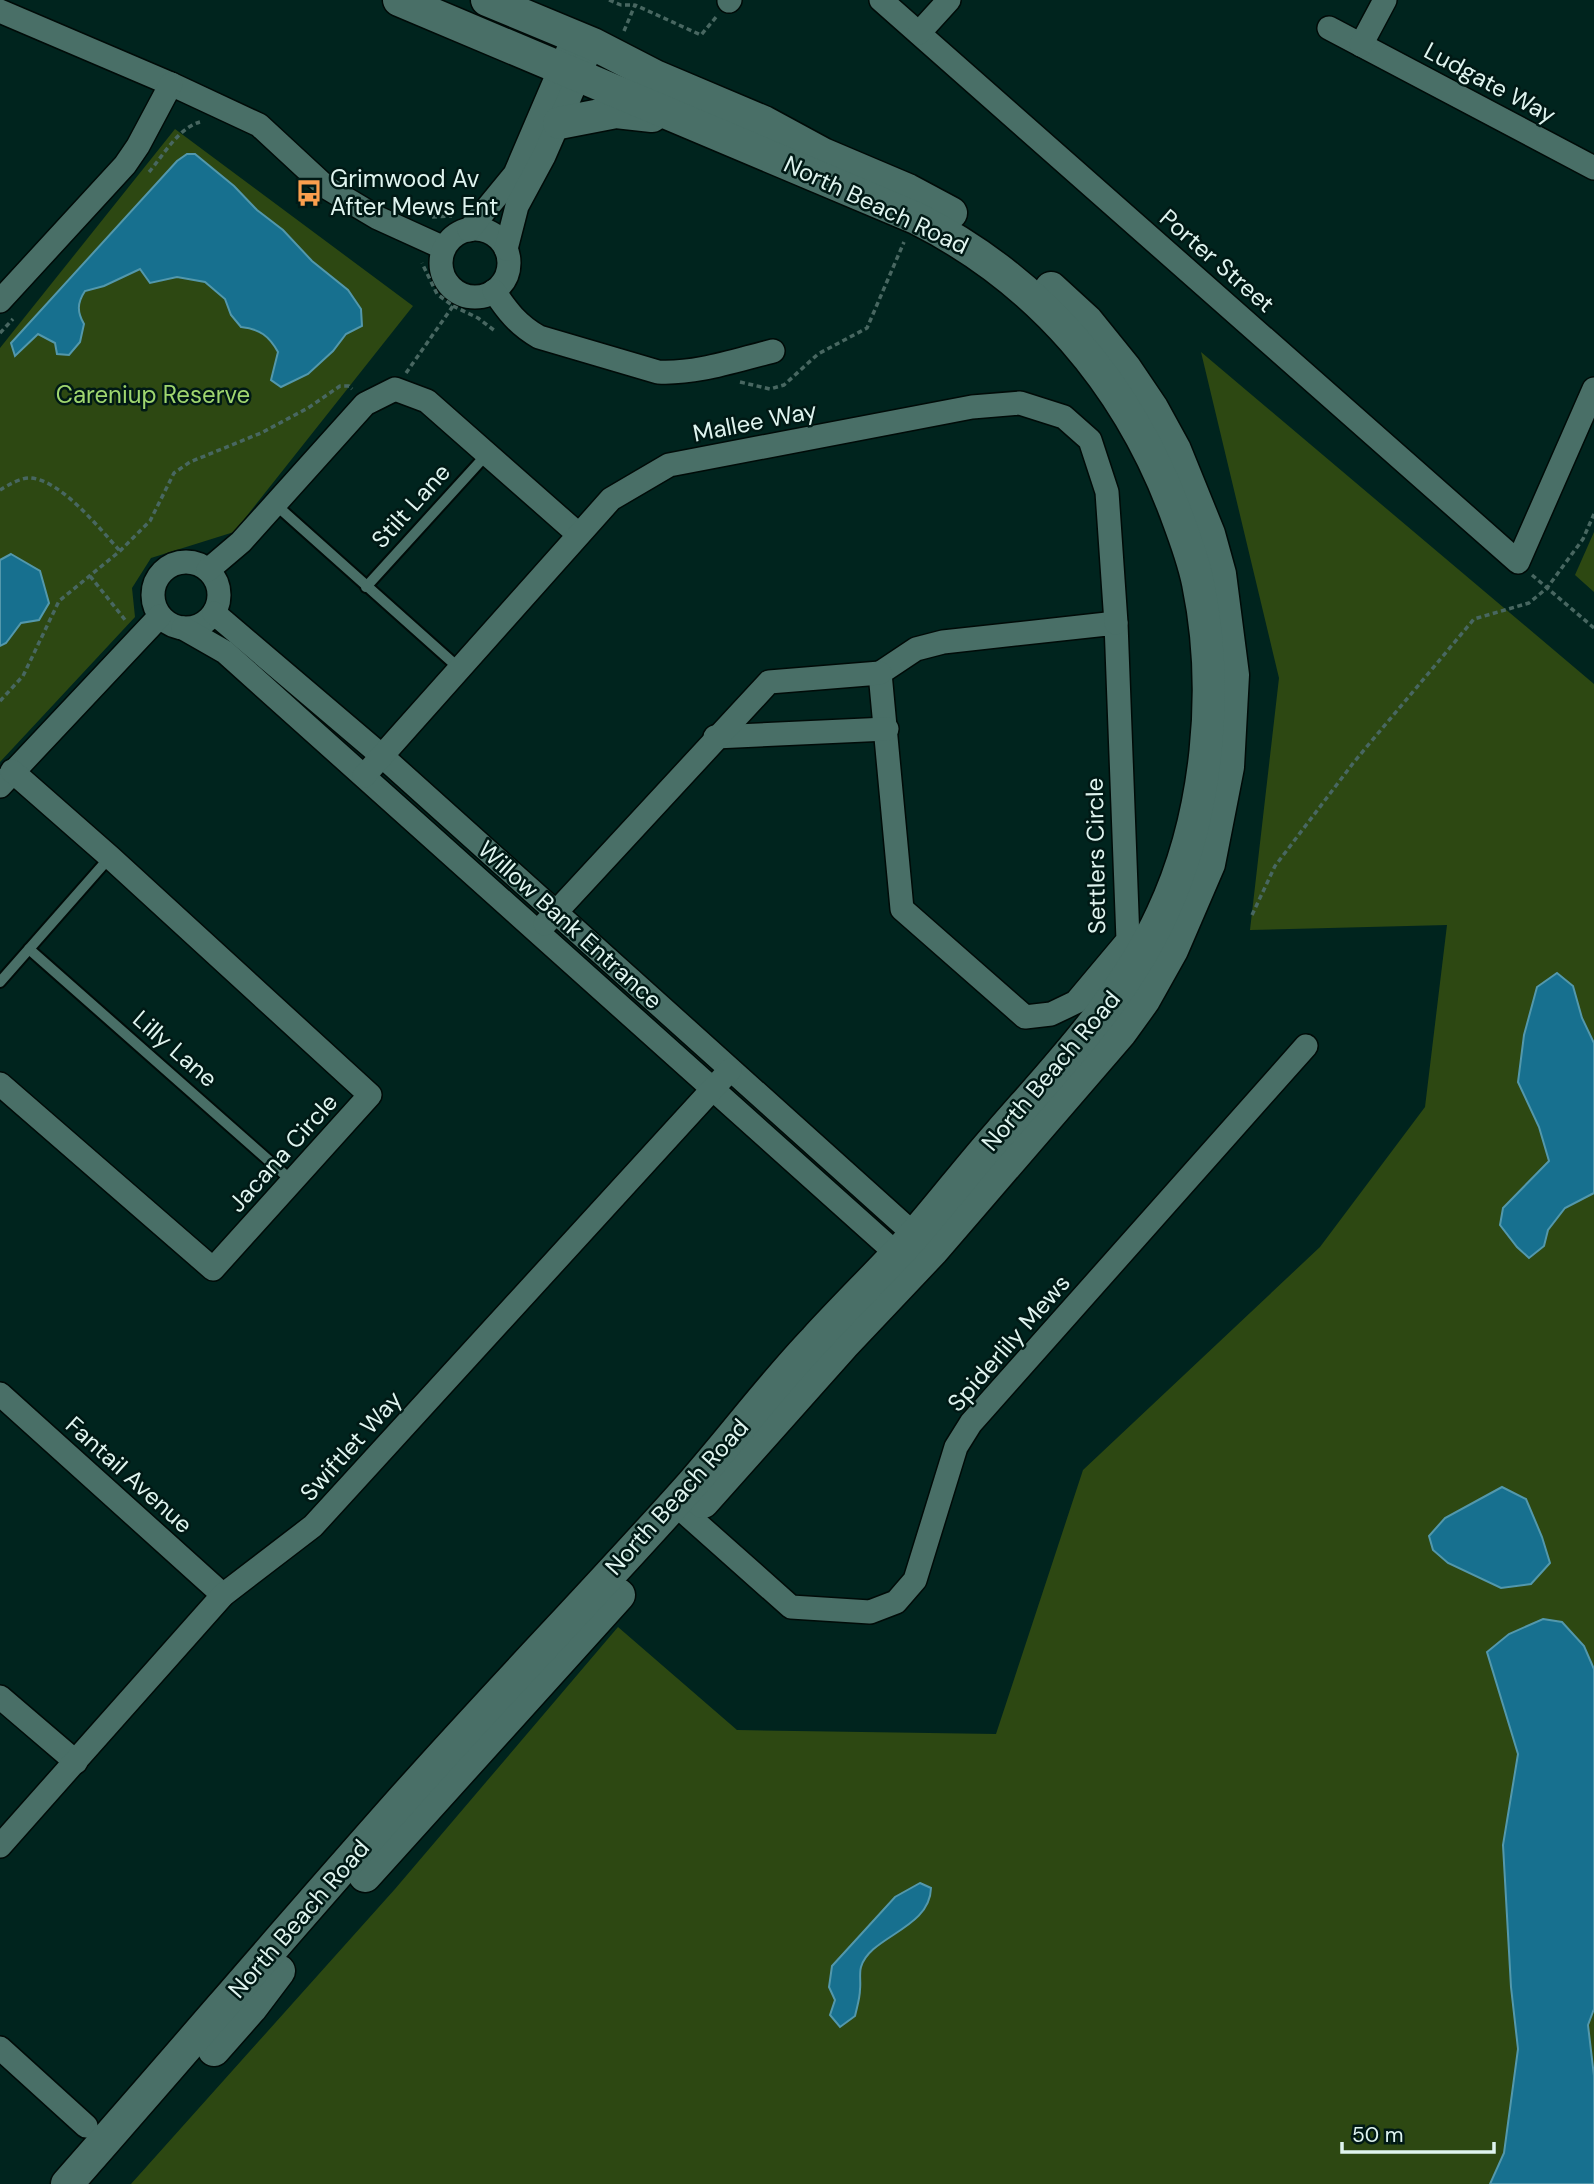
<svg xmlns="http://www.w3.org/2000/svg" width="1594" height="2184" viewBox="0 0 1594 2184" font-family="'DM Sans',sans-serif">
<rect width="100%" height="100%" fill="#00241e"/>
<g fill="#2d4812">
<path d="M 175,129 L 413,306 L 234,532 L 151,558 L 132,588 L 135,617 L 0,762 L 0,348 Z"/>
<path d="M 1201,352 L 1594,684 L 1594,2184 L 131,2184 L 395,1889 L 618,1627 L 737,1730 L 996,1734 L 1083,1470 L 1320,1247 L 1425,1107 L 1447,925 L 1250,930 L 1279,678 Z"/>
<path d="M 1594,532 L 1594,592 L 1575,575 Z"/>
</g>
<g fill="#17708f" stroke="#5398ac" stroke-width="2">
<path d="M 187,154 L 195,154 L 234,186 L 257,210 L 283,230 L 312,261 L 348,290 L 361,309 L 362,326 L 346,334 L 333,351 L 308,374 L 281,387 L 271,380 L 278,352 C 269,336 260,329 241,327 L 231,315 L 225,299 L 205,282 L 177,277 L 150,283 L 140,269 L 104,286 L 85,291 C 77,303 77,312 84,324 L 80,342 L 69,355 L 57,354 L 55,343 L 38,334 L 15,356 L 11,343 L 177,161 Z"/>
<path d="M 11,554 L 40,571 L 49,603 L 39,620 L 21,623 L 6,643 L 0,646 L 0,560 Z"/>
<path d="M 1557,973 L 1573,986 L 1582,1018 L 1594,1043 L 1594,1193 L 1565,1208 L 1548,1230 L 1544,1246 L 1529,1258 L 1517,1247 L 1500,1225 L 1503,1208 L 1549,1161 L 1539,1127 L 1518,1082 L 1524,1035 L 1537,987 Z"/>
<path d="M 1502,1487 L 1526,1499 L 1542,1537 L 1550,1563 L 1531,1584 L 1501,1588 L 1448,1563 L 1433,1550 L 1429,1536 L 1445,1518 Z"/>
<path d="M 1543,1619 L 1562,1622 L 1584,1646 L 1594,1669 L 1594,2009 L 1588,2025 L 1594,2076 L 1594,2184 L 1490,2184 L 1504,2153 L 1518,2049 L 1511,1987 L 1503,1845 L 1518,1754 L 1487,1652 L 1509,1634 Z"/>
<path d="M 920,1883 L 931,1888 C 930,1929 870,1936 861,1967 C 859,1974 861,1983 860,1989 C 860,1998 857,2007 855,2016 L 840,2027 L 830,2015 L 835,2000 L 829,1987 L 832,1966 L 895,1897 Z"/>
</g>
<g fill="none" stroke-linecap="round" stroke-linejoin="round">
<defs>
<g id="service">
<path d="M 276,505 L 460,669"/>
<path d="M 366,587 L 487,454"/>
<path d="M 29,949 L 292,1181"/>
<path d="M 0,982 L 110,857"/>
</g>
<g id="minor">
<path d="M 881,0 L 1518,562 L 1594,389"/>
<path d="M 729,1 L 730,0"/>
<path d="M 0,11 L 171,84 L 259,125 L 326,187 L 378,218 L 444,248"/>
<path d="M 1329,28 L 1594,168"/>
<path d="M 919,33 L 949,0"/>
<path d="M 1361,45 L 1385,0"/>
<circle cx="475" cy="263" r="34"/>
<path d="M 469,230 L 515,174 L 574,36"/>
<path d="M 506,249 L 517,206 L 544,156 L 593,44"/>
<path d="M 494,291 C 507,311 518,325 539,337 L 658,372 C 697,374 736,360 773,351"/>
<path d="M 0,301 L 125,165 L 138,146 L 171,84"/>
<circle cx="186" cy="595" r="33"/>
<path d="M 208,570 L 241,542 L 365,404 L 395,389 L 427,401 L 578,534"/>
<path d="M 214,613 L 382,756 L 926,1245"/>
<path d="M 1116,623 L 1128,940 L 1076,1002 L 1051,1014 L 1025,1017 L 902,909 L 880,673 L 916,649 L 943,642 Z"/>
<path d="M 183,628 L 225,652 L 907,1263"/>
<path d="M 715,737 L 887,729"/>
<path d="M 364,776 L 611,499 L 669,465 L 972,407 L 1020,403 L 1064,417 L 1090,440 L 1107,492 L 1116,623"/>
<path d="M 0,786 L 160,616"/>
<path d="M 545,924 L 769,682 L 880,673"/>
<path d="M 0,1084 L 213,1269 L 370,1095 L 110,857 L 12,771"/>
<path d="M 0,1394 L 223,1595"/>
<path d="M 674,1503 L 791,1607 L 870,1612 L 896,1602 L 915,1580 L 956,1447 L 971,1423 L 1306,1046"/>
<path d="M 0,1697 L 76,1762"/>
<path d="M 0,1846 L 223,1595 L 313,1526 L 730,1070"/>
<path d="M 0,2048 L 86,2126"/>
</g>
<g id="secondary">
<path d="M 487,0 L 593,44 L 655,76 L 764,122 L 823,154 L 908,190 L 951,213"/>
<path d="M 559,123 L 616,112 L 652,116"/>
<path d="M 703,1502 L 843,1345 L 932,1251 L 1121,1032 L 1144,1000 L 1172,950 L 1209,864 L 1228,767 L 1233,675 L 1220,574 L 1209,534 L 1175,450 L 1152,408 L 1125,368 L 1087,321 L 1051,288"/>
<path d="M 365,1876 L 619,1595"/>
<path d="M 214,2050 L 251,2008 L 279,1971"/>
<path d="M 67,2184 C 180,2056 291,1925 405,1797 C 499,1691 599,1589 693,1483 C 734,1436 772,1385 815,1340 C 846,1306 879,1274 910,1240 C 940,1206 968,1169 999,1134 C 1059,1065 1123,999 1162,914 C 1208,816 1220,689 1198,583 C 1193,558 1184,535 1175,511 C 1127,383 1039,280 916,218 L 399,0"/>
</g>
</defs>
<use href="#service" stroke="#000b08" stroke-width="14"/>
<use href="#minor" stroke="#000b08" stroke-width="26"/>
<use href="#secondary" stroke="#000b08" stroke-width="35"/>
<g stroke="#486761" stroke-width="3.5" stroke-dasharray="5 3.5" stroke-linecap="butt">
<path d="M 609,0 L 621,5 L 634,5"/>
<path d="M 624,31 L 635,5 L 701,35 L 717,16"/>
<path d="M 149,172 C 163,156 178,128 200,122"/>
<path d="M 432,217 L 452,216"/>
<path d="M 453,306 L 478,318 L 495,331"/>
<path d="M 0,333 L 13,319"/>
<path d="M 406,373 L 453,306 L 437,294 L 422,263"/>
<path d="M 740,382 L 770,389 L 784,385 L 818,354 L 867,328 L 904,242"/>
<path d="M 0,490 C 8,485 22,477 31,478 C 62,481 100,529 120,551"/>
<path d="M 1532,575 L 1594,628"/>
<path d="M 90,576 L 126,621"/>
<path d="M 0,701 L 23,676 L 59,601 L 120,551 L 150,521 L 174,473 L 190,462 L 261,433 L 308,408 L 340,386 L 349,386 L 352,389"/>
<path d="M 1252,915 L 1275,866 L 1354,762 L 1474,619 L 1529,603 L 1547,588 L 1583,539 L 1594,514"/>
</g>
<use href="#service" stroke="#496f67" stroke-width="10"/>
<use href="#minor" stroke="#496f67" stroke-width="23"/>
<use href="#secondary" stroke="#496f67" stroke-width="32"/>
</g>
<defs>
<symbol id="bus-bare" viewBox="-9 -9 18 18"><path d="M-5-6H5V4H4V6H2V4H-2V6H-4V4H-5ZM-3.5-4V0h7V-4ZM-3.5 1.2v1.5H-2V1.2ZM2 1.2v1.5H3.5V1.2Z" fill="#fa9f4e" stroke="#001915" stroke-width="2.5" paint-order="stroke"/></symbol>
</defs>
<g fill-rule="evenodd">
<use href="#bus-bare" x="290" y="174" width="38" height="38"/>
</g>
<g text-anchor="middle" stroke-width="5" stroke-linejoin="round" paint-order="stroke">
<g font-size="24" fill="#dff4ef" stroke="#001915">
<text transform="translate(1490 83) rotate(28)" y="8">Ludgate Way</text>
<text transform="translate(876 205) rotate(25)" y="8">North Beach Road</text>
<text transform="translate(1217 261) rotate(41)" y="8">Porter Street</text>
<text transform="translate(755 422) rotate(-11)" y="8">Mallee Way</text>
<text transform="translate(411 506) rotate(-48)" y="8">Stilt Lane</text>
<text transform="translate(1096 856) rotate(-91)" y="8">Settlers Circle</text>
<text transform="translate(570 925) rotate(42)" y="8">Willow Bank Entrance</text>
<text transform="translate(175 1049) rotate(41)" y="8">Lilly Lane</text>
<text transform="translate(1051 1071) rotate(-50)" y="8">North Beach Road</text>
<text transform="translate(283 1153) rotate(-48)" y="8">Jacana Circle</text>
<text transform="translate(1009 1343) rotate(-49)" y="8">Spiderlily Mews</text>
<text transform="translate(351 1446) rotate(-48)" y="8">Swiftlet Way</text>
<text transform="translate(129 1475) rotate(42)" y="8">Fantail Avenue</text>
<text transform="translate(677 1497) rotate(-48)" y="8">North Beach Road</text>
<text transform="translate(299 1919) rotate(-49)" y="8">North Beach Road</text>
</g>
<g font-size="24" fill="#dff4ef" stroke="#001915" text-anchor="start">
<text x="330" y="187">Grimwood Av<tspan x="330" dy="28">After Mews Ent</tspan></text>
</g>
<g font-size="24" fill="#9fd66f" stroke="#001915">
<text x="153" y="403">Careniup Reserve</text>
</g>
</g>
<path d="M1342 2142v10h152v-10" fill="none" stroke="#dff4ef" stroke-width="3.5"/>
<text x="1352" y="2142" font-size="21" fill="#dff4ef" stroke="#001915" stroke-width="5" paint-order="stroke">50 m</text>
</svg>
